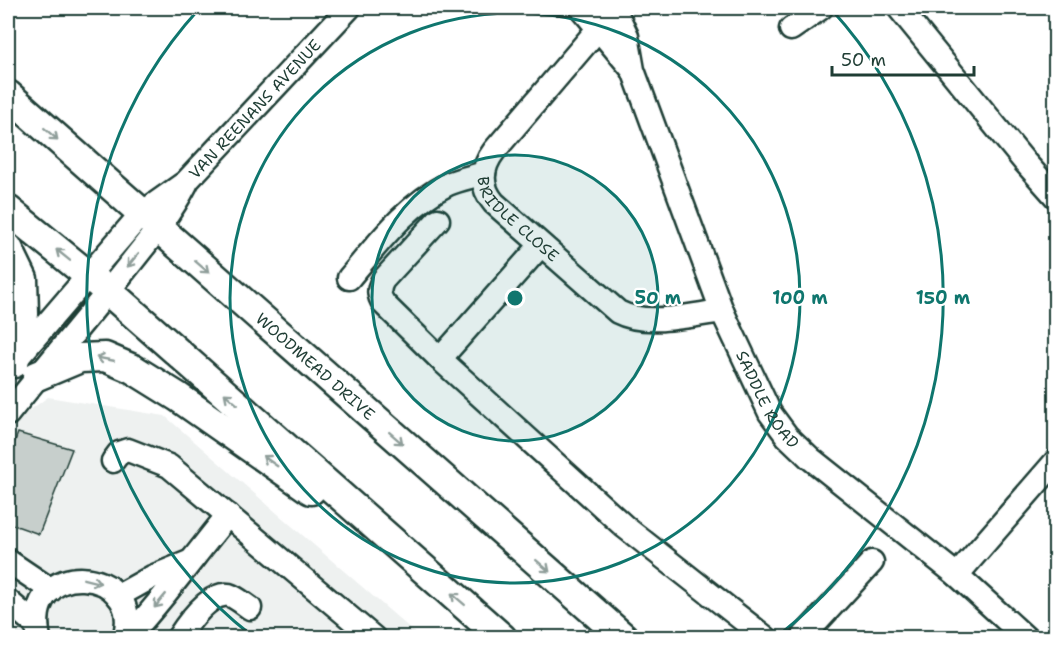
<svg xmlns="http://www.w3.org/2000/svg" width="1063" height="645" viewBox="0 0 1063 645" font-family="'Shantell Sans',sans-serif">
<rect width="100%" height="100%" fill="#fff"/>
<filter id="ink" filterUnits="userSpaceOnUse"><feTurbulence type="fractalNoise" baseFrequency=".0167" numOctaves="2"/><feDisplacementMap in="SourceGraphic" scale="12" xChannelSelector="R" yChannelSelector="G"/><feConvolveMatrix kernelMatrix="1 2 1 2 8 2 1 2 1" color-interpolation-filters="sRGB"/></filter>
<g filter="url(#ink)">
<path fill="#eef1f0" d="M 48,397 L 165,416 L 420,637 L 8,637 L 8,426 Z"/>
<path fill="#c7cfcc" stroke="#1f3d34" stroke-width="1.5" d="M 18,433 L 72,449 L 39,534 L 8,523 L 8,459 Z"/>
<g fill="none" stroke-linecap="round" stroke-linejoin="round">
<defs>
<g id="minor">
<path d="M 581,8 L 632,69"/>
<path id="s1" d="M 614,8 L 627,36 L 633,70 L 722,311 L 770,413 L 787,436 L 810,458 L 957,575 L 1026,638"/>
<path id="s2" d="M 616,8 L 494,151 C 481,168 480,187 494,203 L 618,312 C 647,327 690,315 722,311"/>
<path d="M 899,8 L 1024,161 L 1056,197"/>
<path d="M 791,29 L 821,8"/>
<path d="M 438,220 L 383,280 C 378,289 378,295 384,304 L 440,359 L 625,527 L 766,638"/>
<path d="M 349,278 C 378,244 406,205 448,184 C 459,179 472,177 484,173"/>
<path d="M 440,359 L 541,245"/>
<path id="s3" d="M 13,363 L 142,213 L 186,182 L 349,8"/>
<path d="M 8,414 C 45,367 84,322 122,274 C 145,245 169,217 186,184"/>
<path d="M 113,461 L 119,453 L 128,450 L 169,466 L 374,638"/>
<path d="M 8,561 L 51,590"/>
<path d="M 957,575 L 1056,461"/>
<path d="M 118,596 L 152,577 L 189,562"/>
<path d="M 8,601 L 37,626"/>
<path d="M 39,638 C 21,554 147,565 124,638"/>
<path d="M 127,638 C 164,599 194,556 228,515"/>
<path d="M 178,638 C 187,624 210,591 229,595 C 236,597 244,604 250,608"/>
<path d="M 802,638 L 872,562"/>
</g>
<g id="major">
<path id="s4" d="M 8,95 L 624,638"/>
<path d="M 8,210 L 116,298 L 502,638"/>
<path d="M 8,248 L 23,279 L 24,314 L 14,363"/>
<path d="M 37,376 L 80,358 L 105,357 L 133,369 L 178,397 L 311,490"/>
</g>
</defs>
<use href="#minor" stroke="#1f3d34" stroke-width="27"/>
<use href="#major" stroke="#1f3d34" stroke-width="33"/>
<use href="#minor" stroke="#fff" stroke-width="22"/>
<use href="#major" stroke="#fff" stroke-width="28"/>
</g>
<defs><path id="oneway-shaft" d="M-6 0H5M1.5-3L5.5 0L1.5 3" fill="none" stroke-width="1.6" stroke-linecap="round" stroke-linejoin="round" transform="scale(1.5)"/></defs>
<g stroke="#8f9e9a">
<use href="#oneway-shaft" transform="translate(51 134) rotate(41)"/>
<use href="#oneway-shaft" transform="translate(63 255) rotate(-141)"/>
<use href="#oneway-shaft" transform="translate(133 260) rotate(129)"/>
<use href="#oneway-shaft" transform="translate(202 267) rotate(41)"/>
<use href="#oneway-shaft" transform="translate(105 359) rotate(-169)"/>
<use href="#oneway-shaft" transform="translate(231 399) rotate(-139)"/>
<use href="#oneway-shaft" transform="translate(396 438) rotate(41)"/>
<use href="#oneway-shaft" transform="translate(270 461) rotate(-145)"/>
<use href="#oneway-shaft" transform="translate(543 566) rotate(41)"/>
<use href="#oneway-shaft" transform="translate(92 581) rotate(14)"/>
<use href="#oneway-shaft" transform="translate(458 599) rotate(-139)"/>
<use href="#oneway-shaft" transform="translate(160 601) rotate(130)"/>
</g>
</g>
<circle cx="515" cy="298" r="143" fill="#0f766e" fill-opacity=".12"/>
<g fill="none" stroke="#0f766e" stroke-width="3">
<circle cx="515" cy="298" r="143"/>
<circle cx="515" cy="298" r="285"/>
<path d="M251 635A428 428 0 0 1 199 9M831 9A428 428 0 0 1 779 635"/>
</g>
<g text-anchor="middle" stroke-width="4.5" stroke-linejoin="round" paint-order="stroke">
<g font-size="16" fill="#1f3d34" stroke="#fff">
<text dy="6" stroke="none"><textPath href="#s3" startOffset="352">VAN REENANS AVENUE</textPath></text>
<text dy="6" stroke="none"><textPath href="#s2" startOffset="272">BRIDLE CLOSE</textPath></text>
<text dy="6" stroke="none"><textPath href="#s4" startOffset="410">WOODMEAD DRIVE</textPath></text>
<text dy="6" stroke="none"><textPath href="#s1" startOffset="422">SADDLE ROAD</textPath></text>
</g>
</g>
<circle cx="515" cy="298" r="9" fill="#0f766e" stroke="#fff" stroke-width="3"/>
<g font-size="18" text-anchor="middle" font-weight="bold" fill="#0f766e" stroke="#fff" stroke-width="4.5" stroke-linejoin="round" paint-order="stroke">
<text x="658" y="304">50 m</text>
<text x="800" y="304">100 m</text>
<text x="943" y="304">150 m</text>
</g>
<rect width="1063" height="645" fill="none" stroke="#fff" stroke-width="30"/>
<rect x="15" y="15" width="1033" height="615" fill="none" stroke="#1f3d34" stroke-width="2" filter="url(#ink)"/>
<path d="M832 66v9h142v-9" fill="none" stroke="#1f3d34" stroke-width="3"/>
<text x="841" y="66" font-size="18" fill="#1f3d34" stroke="#ffffff" stroke-width="4.5" paint-order="stroke">50 m</text>
</svg>
